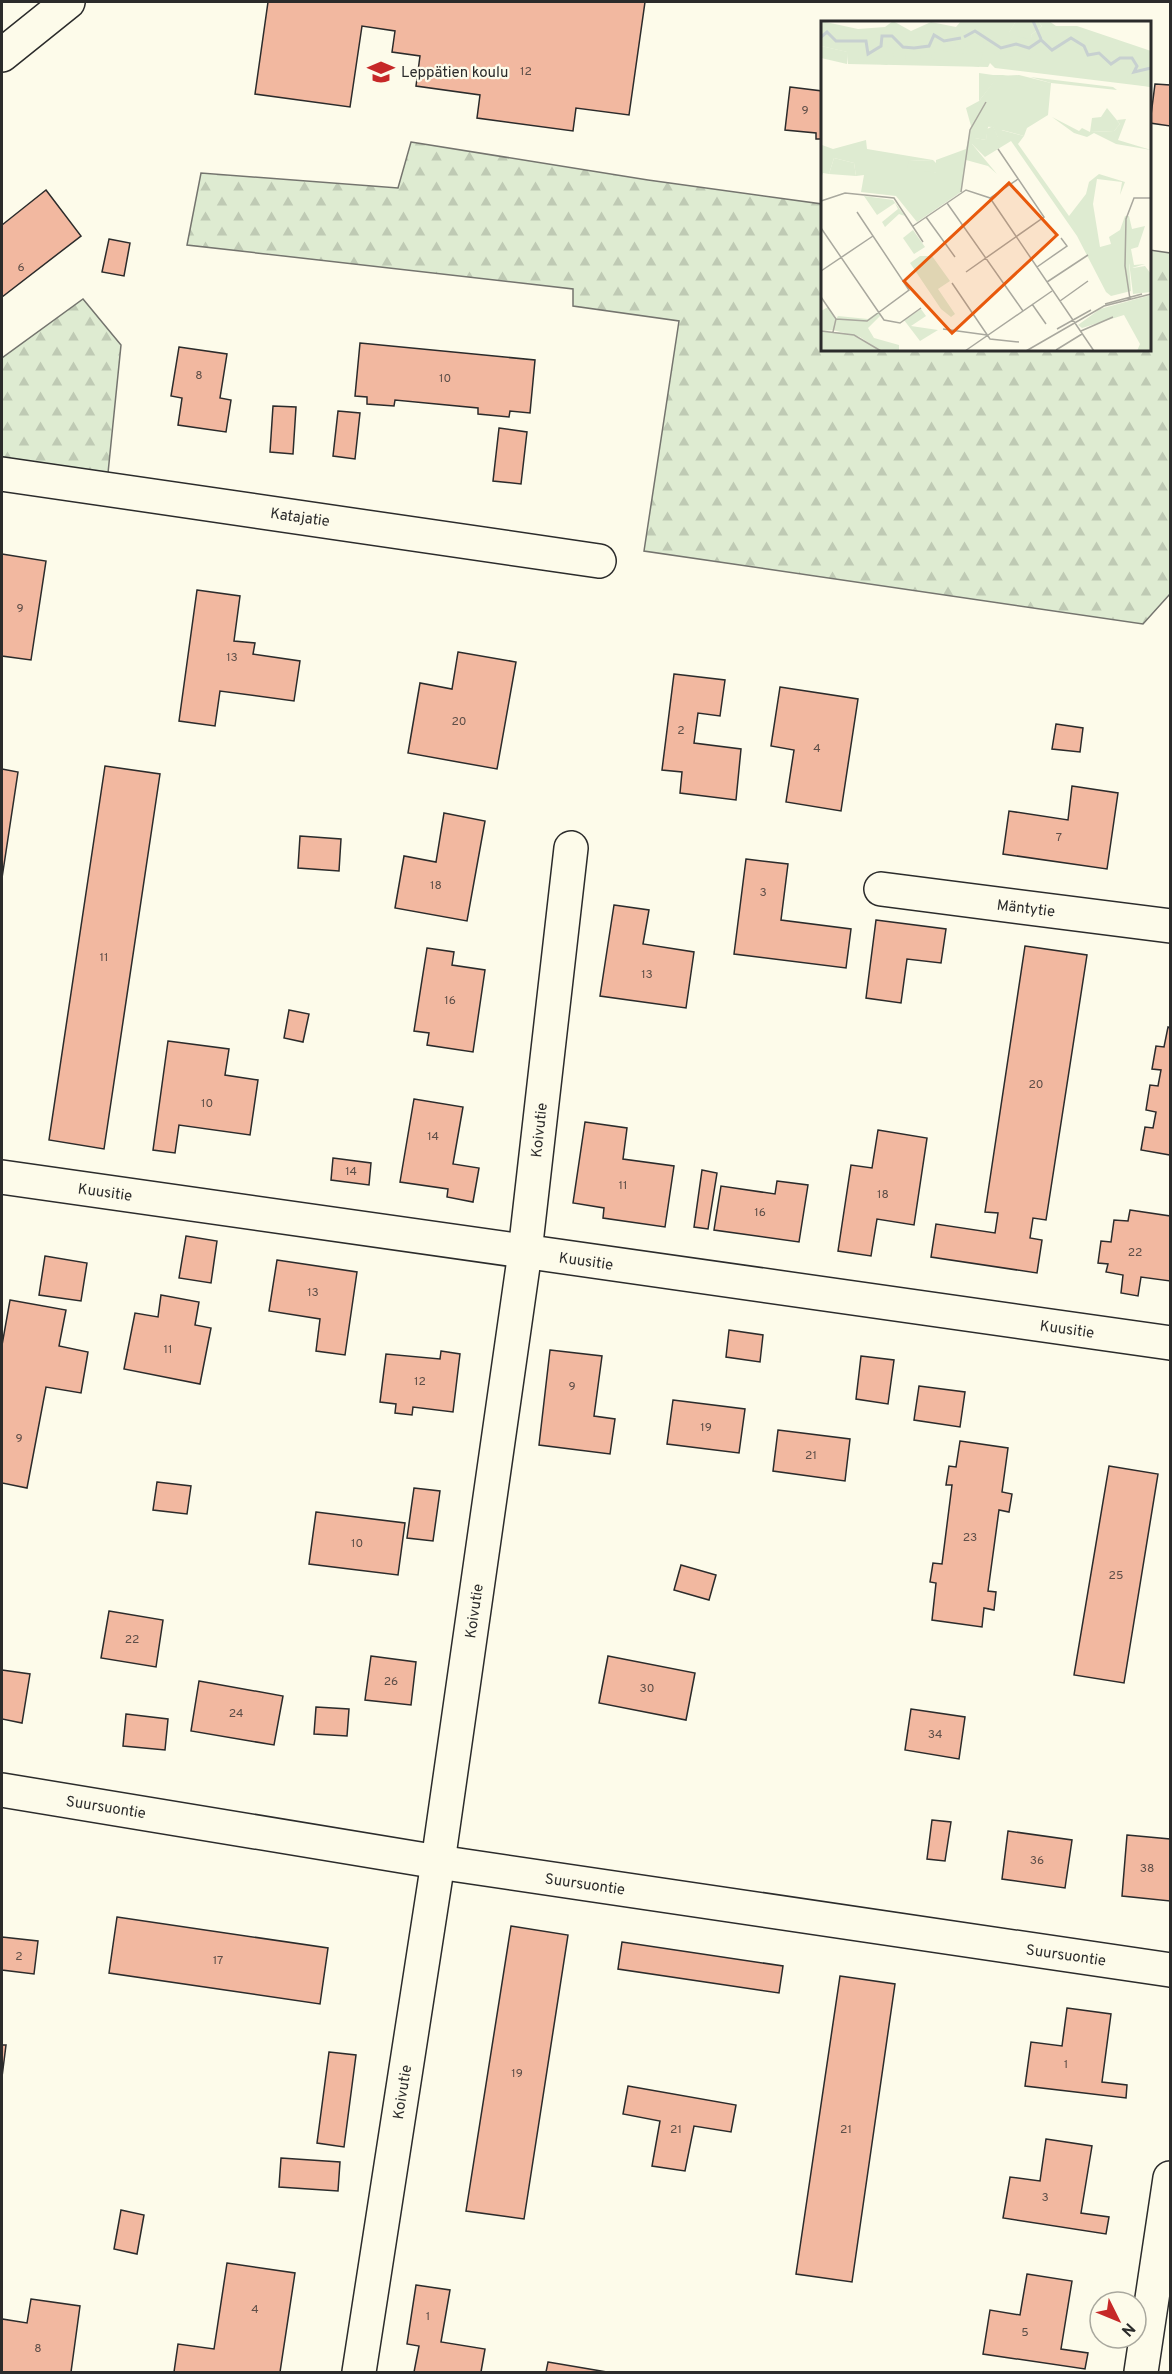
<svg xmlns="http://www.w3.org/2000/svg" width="1172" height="2374" viewBox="0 0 1172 2374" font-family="Overpass,sans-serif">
<defs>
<pattern id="forest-firs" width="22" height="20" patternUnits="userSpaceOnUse" patternTransform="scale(1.5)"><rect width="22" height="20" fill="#deebd1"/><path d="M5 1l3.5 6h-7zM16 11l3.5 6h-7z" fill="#bfcab4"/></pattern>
</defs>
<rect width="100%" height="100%" fill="#fdfbea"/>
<g fill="url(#forest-firs)" stroke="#74746e" stroke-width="1.5">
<path d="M 411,142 L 648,180 L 822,204 L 822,350 L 1150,350 L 1150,250 L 1170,253 L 1170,594 L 1143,624 L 644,551 L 679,321 L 573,306 L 573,289 L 187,245 L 201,173 L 398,188 Z"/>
<path d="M 83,299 L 121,345 L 108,473 L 2,459 L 2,358 Z"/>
</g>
<g fill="#f2b8a0" stroke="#2b2b2b" stroke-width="1.5">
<path d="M 268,2 L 645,2 L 629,115 L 576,108 L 573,131 L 477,118 L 480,95 L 416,86 L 420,56 L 392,52 L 395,31 L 362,26 L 350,107 L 255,94 Z"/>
<path d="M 1155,84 L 1170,85 L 1170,126 L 1150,123 Z"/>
<path d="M 790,87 L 822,91 L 822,139 L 816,139 L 816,133 L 785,130 Z"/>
<path d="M 46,190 L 81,236 L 2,297 L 2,225 Z"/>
<path d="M 109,239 L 130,243 L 124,276 L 102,272 Z"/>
<path d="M 360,343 L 535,360 L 530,413 L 510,411 L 509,417 L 478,414 L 478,408 L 395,400 L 394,406 L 367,404 L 367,397 L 355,396 Z"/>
<path d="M 179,347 L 227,354 L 220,398 L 231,400 L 226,432 L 178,425 L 182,398 L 171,396 Z"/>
<path d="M 273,406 L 296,407 L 293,454 L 270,452 Z"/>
<path d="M 338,411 L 360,413 L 355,459 L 333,456 Z"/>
<path d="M 499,428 L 527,432 L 521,484 L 493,481 Z"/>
<path d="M 2,554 L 46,561 L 31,660 L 2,656 Z"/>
<path d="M 197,590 L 240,596 L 234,641 L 255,643 L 253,654 L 300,661 L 294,701 L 220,691 L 215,726 L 179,721 Z"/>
<path d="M 458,652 L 516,662 L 497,769 L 408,753 L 420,683 L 452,689 Z"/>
<path d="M 674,674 L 725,680 L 720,716 L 698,713 L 694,743 L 741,749 L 736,800 L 680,793 L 682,772 L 662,770 Z"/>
<path d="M 780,687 L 858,699 L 841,811 L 786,802 L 794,750 L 771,746 Z"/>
<path d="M 1056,724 L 1083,728 L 1080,752 L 1052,749 Z"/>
<path d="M 105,766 L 160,774 L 104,1149 L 49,1140 Z"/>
<path d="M 2,769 L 18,772 L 2,878 Z"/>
<path d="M 1072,786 L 1118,793 L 1107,869 L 1003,854 L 1009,811 L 1068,820 Z"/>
<path d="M 444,813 L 485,821 L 467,921 L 395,908 L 404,856 L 436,862 Z"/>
<path d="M 300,836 L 341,839 L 339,871 L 298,868 Z"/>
<path d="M 746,859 L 788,864 L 781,920 L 851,929 L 846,968 L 734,954 Z"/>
<path d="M 614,905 L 649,910 L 643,944 L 694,952 L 686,1008 L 600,996 Z"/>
<path d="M 876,920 L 946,929 L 941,963 L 907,959 L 901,1003 L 866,998 Z"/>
<path d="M 1025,946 L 1087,955 L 1046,1220 L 1033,1218 L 1030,1238 L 1042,1240 L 1037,1273 L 931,1257 L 936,1224 L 995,1233 L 998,1213 L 985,1212 Z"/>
<path d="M 427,948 L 454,952 L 452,965 L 485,970 L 473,1052 L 427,1045 L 429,1033 L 414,1031 Z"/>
<path d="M 289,1010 L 309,1014 L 303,1042 L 284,1038 Z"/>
<path d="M 1168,1027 L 1170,1028 L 1170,1155 L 1141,1150 L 1145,1127 L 1153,1128 L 1156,1112 L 1146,1110 L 1150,1085 L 1158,1086 L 1161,1070 L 1152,1069 L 1156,1046 L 1164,1047 Z"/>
<path d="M 168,1041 L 229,1049 L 225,1075 L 258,1080 L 250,1135 L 179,1125 L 175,1153 L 153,1150 Z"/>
<path d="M 414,1099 L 463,1107 L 453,1164 L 479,1168 L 473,1202 L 447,1197 L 448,1189 L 400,1182 Z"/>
<path d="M 585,1122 L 627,1128 L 623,1159 L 674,1166 L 665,1227 L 603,1218 L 604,1208 L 573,1203 Z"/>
<path d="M 878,1130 L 927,1138 L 914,1225 L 877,1219 L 871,1256 L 838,1251 L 851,1165 L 872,1168 Z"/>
<path d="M 333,1158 L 371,1163 L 369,1185 L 331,1180 Z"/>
<path d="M 702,1170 L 717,1173 L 708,1229 L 694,1227 Z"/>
<path d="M 777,1181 L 808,1185 L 799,1242 L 714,1230 L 721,1186 L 775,1194 Z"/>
<path d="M 1130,1210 L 1170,1216 L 1170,1281 L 1141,1277 L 1138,1296 L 1121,1293 L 1123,1275 L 1106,1272 L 1108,1264 L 1098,1263 L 1101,1241 L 1111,1242 L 1114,1220 L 1128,1221 Z"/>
<path d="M 186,1236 L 217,1241 L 211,1283 L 179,1278 Z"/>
<path d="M 45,1256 L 87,1263 L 81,1301 L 39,1295 Z"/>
<path d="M 277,1260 L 357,1272 L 345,1355 L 316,1351 L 320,1319 L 269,1311 Z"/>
<path d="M 161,1295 L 199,1302 L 195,1325 L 211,1328 L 200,1384 L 124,1369 L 135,1313 L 158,1317 Z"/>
<path d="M 10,1300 L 66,1310 L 59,1346 L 88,1352 L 81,1393 L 46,1387 L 27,1488 L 2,1483 L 2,1345 Z"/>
<path d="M 729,1330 L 763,1335 L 760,1362 L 726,1357 Z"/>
<path d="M 550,1350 L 602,1356 L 594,1416 L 615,1419 L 610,1454 L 539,1445 Z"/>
<path d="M 441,1351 L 460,1354 L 453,1412 L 413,1407 L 412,1415 L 395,1413 L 396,1404 L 380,1402 L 386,1354 L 440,1359 Z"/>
<path d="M 861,1356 L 894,1360 L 888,1404 L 856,1399 Z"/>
<path d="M 919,1386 L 965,1392 L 960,1427 L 914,1420 Z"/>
<path d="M 673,1400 L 745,1409 L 739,1453 L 667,1444 Z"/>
<path d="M 778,1430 L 850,1439 L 845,1481 L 773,1471 Z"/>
<path d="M 960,1441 L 1008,1448 L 1002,1492 L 1012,1494 L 1009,1512 L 999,1510 L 988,1591 L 996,1592 L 994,1610 L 984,1608 L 982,1627 L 932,1620 L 936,1583 L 930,1582 L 933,1563 L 942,1564 L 952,1485 L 946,1485 L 949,1466 L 956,1467 Z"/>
<path d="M 1109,1466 L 1158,1474 L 1124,1683 L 1074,1675 Z"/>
<path d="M 157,1482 L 191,1486 L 187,1514 L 153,1510 Z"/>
<path d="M 414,1488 L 440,1491 L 433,1541 L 407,1538 Z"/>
<path d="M 316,1512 L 405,1523 L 398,1575 L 309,1564 Z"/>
<path d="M 681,1565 L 716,1575 L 709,1600 L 674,1590 Z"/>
<path d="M 109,1611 L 163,1620 L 156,1667 L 101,1658 Z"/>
<path d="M 371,1656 L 416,1662 L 411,1705 L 365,1700 Z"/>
<path d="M 608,1656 L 695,1673 L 686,1720 L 599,1703 Z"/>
<path d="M 2,1670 L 30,1674 L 22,1723 L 2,1719 Z"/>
<path d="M 199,1681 L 283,1696 L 274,1745 L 191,1731 Z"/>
<path d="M 316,1707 L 349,1709 L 347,1736 L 314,1734 Z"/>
<path d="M 911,1709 L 965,1717 L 959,1759 L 905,1750 Z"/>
<path d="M 126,1714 L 168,1719 L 165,1750 L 123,1746 Z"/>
<path d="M 932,1820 L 951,1822 L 945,1861 L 927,1859 Z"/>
<path d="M 1008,1831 L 1072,1840 L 1065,1888 L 1002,1879 Z"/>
<path d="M 1127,1835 L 1170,1839 L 1170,1901 L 1122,1896 Z"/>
<path d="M 117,1917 L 328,1948 L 320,2004 L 109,1973 Z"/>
<path d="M 511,1926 L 568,1935 L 524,2219 L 466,2211 Z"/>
<path d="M 2,1937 L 38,1941 L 34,1974 L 2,1970 Z"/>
<path d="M 622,1942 L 783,1966 L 779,1993 L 618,1969 Z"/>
<path d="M 840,1976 L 895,1984 L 852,2282 L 796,2274 Z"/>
<path d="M 1067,2008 L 1111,2014 L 1102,2082 L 1127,2085 L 1126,2098 L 1025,2086 L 1031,2042 L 1062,2046 Z"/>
<path d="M 2,2045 L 6,2045 L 2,2077 Z"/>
<path d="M 329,2052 L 356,2055 L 344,2147 L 317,2143 Z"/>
<path d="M 628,2086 L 736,2105 L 731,2132 L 694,2126 L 685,2171 L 652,2166 L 660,2121 L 623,2114 Z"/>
<path d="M 1046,2139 L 1092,2146 L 1081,2213 L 1109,2217 L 1106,2234 L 1003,2218 L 1010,2177 L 1040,2181 Z"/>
<path d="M 281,2158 L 340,2162 L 338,2191 L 279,2187 Z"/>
<path d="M 121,2210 L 144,2215 L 137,2254 L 114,2249 Z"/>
<path d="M 227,2263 L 295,2273 L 280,2372 L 174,2372 L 178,2344 L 214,2349 Z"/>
<path d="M 1027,2274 L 1072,2281 L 1061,2349 L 1088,2353 L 1085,2369 L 983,2354 L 990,2310 L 1020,2315 Z"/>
<path d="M 416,2285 L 450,2290 L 441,2342 L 485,2349 L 481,2372 L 414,2372 L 419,2346 L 407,2344 Z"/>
<path d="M 31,2299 L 80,2306 L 71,2372 L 2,2372 L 2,2319 L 27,2323 Z"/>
<path d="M 548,2362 L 607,2372 L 546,2372 Z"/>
</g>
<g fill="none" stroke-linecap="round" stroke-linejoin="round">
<defs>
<g id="minor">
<path d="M 2,55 L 68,2"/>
<path d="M 2,474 L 599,561"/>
<path d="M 881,889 L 1170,926"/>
<path d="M 2,1177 L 1170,1343"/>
<path d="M 2,1790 L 438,1862 L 1170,1970"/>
<path d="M 359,2372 L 438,1862 L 525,1252 L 571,848"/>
<path d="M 1141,2372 L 1170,2178"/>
</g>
</defs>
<use href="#minor" stroke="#2b2b2b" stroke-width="36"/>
<use href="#minor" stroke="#fdfbea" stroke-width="33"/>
</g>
<defs>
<symbol id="school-bare" viewBox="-9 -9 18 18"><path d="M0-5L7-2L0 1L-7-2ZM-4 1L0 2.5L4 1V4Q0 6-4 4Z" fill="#c62828" stroke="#fdfbea" stroke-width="2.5" paint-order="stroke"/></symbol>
</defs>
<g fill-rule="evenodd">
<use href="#school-bare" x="362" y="53" width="38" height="38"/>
</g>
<g text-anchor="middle" stroke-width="4.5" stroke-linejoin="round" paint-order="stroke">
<g font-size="12" fill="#5d4e48">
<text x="526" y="75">12</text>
<text x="805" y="114">9</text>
<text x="21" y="271">6</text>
<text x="199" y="379">8</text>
<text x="445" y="382">10</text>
<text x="20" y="612">9</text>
<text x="232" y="661">13</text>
<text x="459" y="725">20</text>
<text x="681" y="734">2</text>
<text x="817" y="752">4</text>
<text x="1059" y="841">7</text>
<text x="436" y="889">18</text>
<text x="763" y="896">3</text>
<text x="104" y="961">11</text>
<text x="647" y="978">13</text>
<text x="450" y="1004">16</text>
<text x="1036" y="1088">20</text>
<text x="207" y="1107">10</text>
<text x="433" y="1140">14</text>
<text x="351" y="1175">14</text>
<text x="623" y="1189">11</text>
<text x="883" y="1198">18</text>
<text x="760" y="1216">16</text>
<text x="1135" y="1256">22</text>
<text x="313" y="1296">13</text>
<text x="168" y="1353">11</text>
<text x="420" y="1385">12</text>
<text x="572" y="1390">9</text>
<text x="706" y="1431">19</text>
<text x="19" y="1442">9</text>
<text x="811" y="1459">21</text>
<text x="970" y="1541">23</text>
<text x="357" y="1547">10</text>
<text x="1116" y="1579">25</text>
<text x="132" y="1643">22</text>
<text x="391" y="1685">26</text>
<text x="647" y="1692">30</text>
<text x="236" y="1717">24</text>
<text x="935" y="1738">34</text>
<text x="1037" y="1864">36</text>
<text x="1147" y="1872">38</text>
<text x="19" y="1960">2</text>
<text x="218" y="1964">17</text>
<text x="1066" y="2068">1</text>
<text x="517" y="2077">19</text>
<text x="676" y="2133">21</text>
<text x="846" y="2133">21</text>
<text x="1045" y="2201">3</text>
<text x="255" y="2313">4</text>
<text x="428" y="2320">1</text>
<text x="1025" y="2336">5</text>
<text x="38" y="2352">8</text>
</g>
<g font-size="15" fill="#2b2b2b" stroke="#fdfbea" text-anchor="start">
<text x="401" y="77">Leppätien koulu</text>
</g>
<g font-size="15" fill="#2b2b2b" stroke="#fdfbea">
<text transform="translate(300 517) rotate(8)" y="5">Katajatie</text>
<text transform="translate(1026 908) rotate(7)" y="5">Mäntytie</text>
<text transform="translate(539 1130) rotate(-84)" y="5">Koivutie</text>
<text transform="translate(105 1192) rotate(8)" y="5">Kuusitie</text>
<text transform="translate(586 1261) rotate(8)" y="5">Kuusitie</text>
<text transform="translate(1067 1329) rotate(8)" y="5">Kuusitie</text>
<text transform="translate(474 1611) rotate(-82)" y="5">Koivutie</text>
<text transform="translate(106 1807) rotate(9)" y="5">Suursuontie</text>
<text transform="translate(585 1884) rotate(8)" y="5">Suursuontie</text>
<text transform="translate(1066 1955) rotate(8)" y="5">Suursuontie</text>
<text transform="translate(402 2092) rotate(-81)" y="5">Koivutie</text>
</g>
</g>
<g transform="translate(821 21)">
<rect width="330" height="330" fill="#fdfbea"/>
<path d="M 0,0 L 37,8 L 64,6 L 72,0 L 90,10 L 110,1 L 135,6 L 140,0 L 195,0 L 188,12 L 211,18 L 210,14 L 221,5 L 217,0 L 228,0 L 235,5 L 256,5 L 330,30 L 330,66 L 174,47 L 169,42 L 167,46 L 27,43 L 26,31 L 0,25 ZM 158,52 L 172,54 L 187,54 L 177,56 L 158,80 ZM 209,56 L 292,66 L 296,69 L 230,62 ZM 231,96 L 258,110 L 261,107 L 269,111 L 293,110 L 299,103 L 296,99 L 305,98 L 297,119 L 330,129 L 295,123 L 273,112 L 266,116 L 253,112 ZM 150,105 L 155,105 L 154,117 L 165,119 L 166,108 L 172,105 L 177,116 L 180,109 L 203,115 L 197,123 L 248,195 L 265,173 L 268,161 L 278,153 L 304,161 L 299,174 L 301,161 L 276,158 L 272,183 L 279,226 L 290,223 L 288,216 L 299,209 L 304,195 L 308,195 L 311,208 L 324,205 L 317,226 L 310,228 L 313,244 L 324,243 L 311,247 L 308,242 L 310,270 L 290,275 L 285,271 L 256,215 L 190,120 L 164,136 L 151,123 L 145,128 ZM 13,137 L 33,142 L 35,155 L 8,153 Z" fill="#deebd1"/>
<path d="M 195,0 L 217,0 L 221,5 L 210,14 L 212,19 L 187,13 ZM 145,6 L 163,9 L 162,26 L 150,22 L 142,29 L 134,26 L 136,16 ZM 9,9 L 15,17 L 25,19 L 24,25 L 0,20 L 0,11 ZM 37,17 L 51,20 L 50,29 L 57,22 L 64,24 L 71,28 L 73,37 L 66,44 L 38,40 ZM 183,19 L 206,28 L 216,20 L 223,23 L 223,29 L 212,32 L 206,39 L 173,32 L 173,25 ZM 0,25 L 27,31 L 26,43 L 0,37 ZM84 35a8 8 0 1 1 16 0a8 8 0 1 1-16 0ZM 115,28 L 137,33 L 162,31 L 158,46 L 109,38 ZM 313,49 L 330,49 L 330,66 L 302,61 ZM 198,54 L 230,62 L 227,94 L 206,107 L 203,115 L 181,109 L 178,119 L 172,106 L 150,105 L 145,87 L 158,80 L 177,55 ZM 286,87 L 299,103 L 293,110 L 269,111 L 271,97 L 280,96 ZM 151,115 L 151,123 L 176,153 L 167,145 L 145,139 L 140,171 L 96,201 L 75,175 L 40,171 L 43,154 L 35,155 L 33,142 L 13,137 L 8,153 L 2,152 L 0,157 L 1,124 L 12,128 L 45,119 L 46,128 L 112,139 L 88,140 L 115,152 L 115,139 L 145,128 ZM 43,175 L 72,179 L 84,195 L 78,193 L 64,206 L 61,201 L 77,188 L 74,182 L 56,194 ZM 99,235 L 111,235 L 129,260 L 117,268 L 134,293 L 130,296 L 120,288 L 89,242 ZM 0,310 L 28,312 L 60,330 L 0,330 Z" fill="#deebd1"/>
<path d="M 168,100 L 165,119 L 153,117 L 155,101 ZM 308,241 L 312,247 L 324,245 L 330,253 L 330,271 L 312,273 ZM 330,274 L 330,330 L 316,330 L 319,323 L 303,294 L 261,307 L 257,304 L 279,288 ZM 7,286 L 15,298 L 17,295 L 47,298 L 57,291 L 60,294 L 47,307 L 53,317 L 78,324 L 78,330 L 60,330 L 39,316 L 12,309 L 0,310 L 0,290 ZM 100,288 L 105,295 L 90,305 L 117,309 L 99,320 L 83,299 Z" fill="#deebd1"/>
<path d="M 112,139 L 116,143 L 115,152 L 86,147 L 88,140 ZM 92,209 L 104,226 L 93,233 L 82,217 Z" fill="#deebd1"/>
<path fill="none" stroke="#c7d0d0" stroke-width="3" d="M 212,0 L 220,18M 0,16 L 6,11 L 15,20 L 45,20 L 47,33 L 60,25 L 61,15 L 71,15 L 82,26 L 93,27 L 108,25 L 113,14 L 123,20 L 140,17M 143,16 L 154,10 L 180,27 L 195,23 L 208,27 L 220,19 L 231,29 L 250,17 L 263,25 L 267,34 L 278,32 L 290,43 L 299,37 L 311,37 L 316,45 L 313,51 L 330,47"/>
<path fill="none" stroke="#a9a89e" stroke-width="1.5" d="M 140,171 L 149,109 L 165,81M 169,177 L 197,158M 0,180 L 24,172 L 73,177 L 102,221M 126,182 L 202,290M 105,196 L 134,236M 92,205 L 145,169 L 169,177 L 273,330M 0,207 L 63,299 L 79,302 L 100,287M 216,246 L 246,225 L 240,217M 0,250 L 52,215M 145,251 L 223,196 L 177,128M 226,261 L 267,234M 131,262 L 169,318 L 198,321M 0,276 L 15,298 L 12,311M 309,278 L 304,245 L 305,198 L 313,177 L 330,177M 239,280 L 267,260M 211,283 L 225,303M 284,283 L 321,273M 15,298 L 46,300 L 88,269 L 36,191M 122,308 L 166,314M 236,308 L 270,289M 0,310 L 33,314 L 60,330M 260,310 L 292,296M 235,329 L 261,313M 144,330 L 231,270M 205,330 L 283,285 L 330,273"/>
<path fill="#e8590c" fill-opacity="0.15" stroke="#e8590c" stroke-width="3" d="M 188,162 L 236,214 L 131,312 L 83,260 Z"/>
<rect width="330" height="330" fill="none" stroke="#2b2b2b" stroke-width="3"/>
</g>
<rect width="1172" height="2374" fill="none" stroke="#2b2b2b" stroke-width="6"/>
<g transform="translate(1118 2320) rotate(133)"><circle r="28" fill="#fdfbea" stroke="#a9a89e" stroke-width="1.5"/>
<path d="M0-4.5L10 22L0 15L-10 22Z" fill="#c62828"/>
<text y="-9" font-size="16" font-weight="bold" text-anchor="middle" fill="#2b2b2b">N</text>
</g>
</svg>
